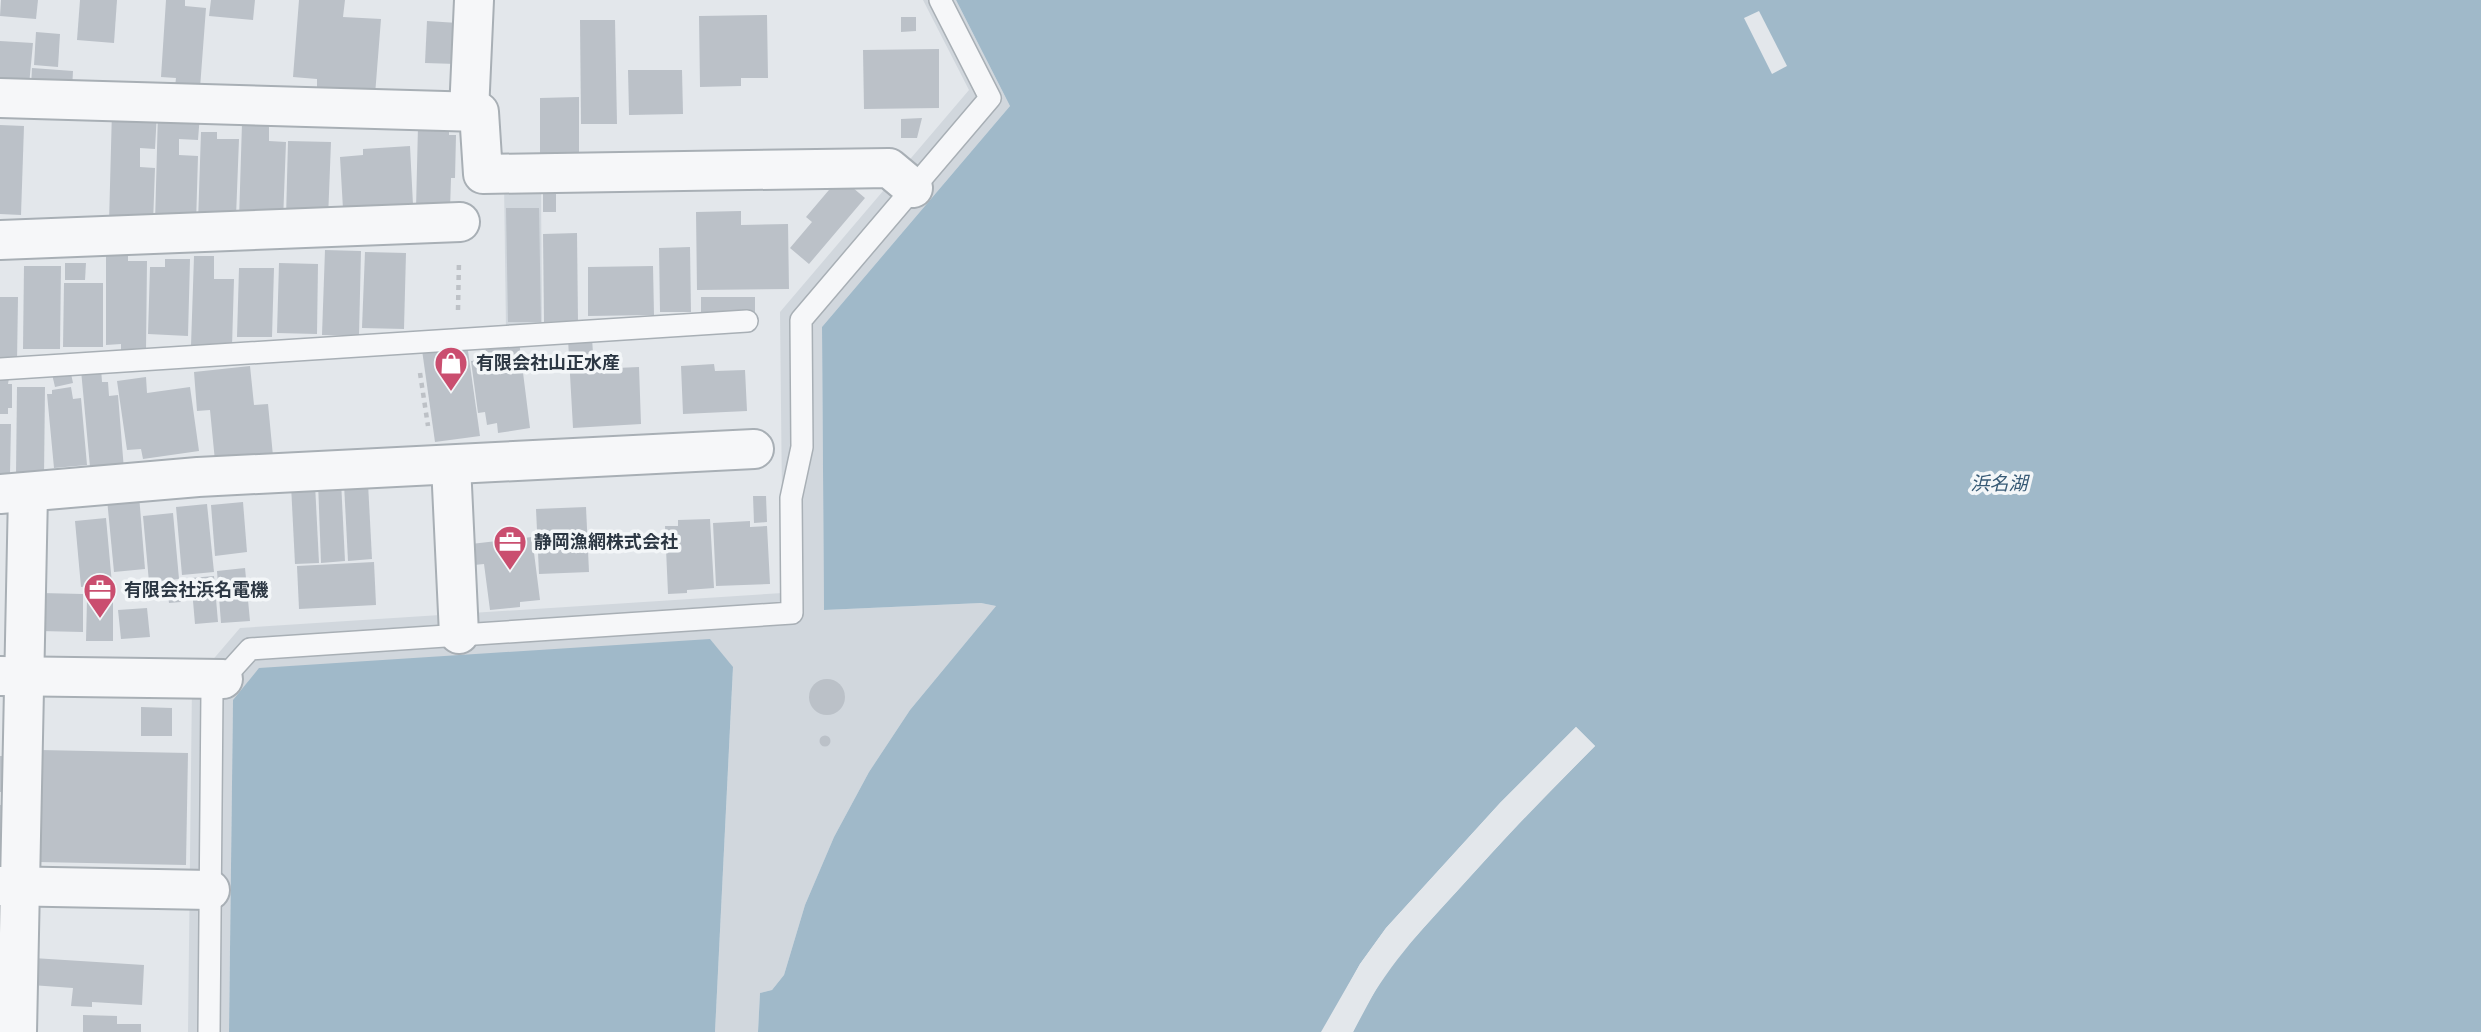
<svg xmlns="http://www.w3.org/2000/svg" width="2481" height="1032" viewBox="0 0 2481 1032" font-family="Commissioner,'Noto Sans JP',sans-serif">
<rect width="100%" height="100%" fill="#e3e7eb"/>
<g fill="#d1d7dd">
<path d="M 923,0 L 956,0 L 1010,106 L 822,327 L 824,610 L 981,603 L 996,606 L 910,710 L 869,772 L 834,837 L 805,905 L 784,975 L 772,990 L 760,993 L 758,1032 L 715,1032 L 733,668 L 233,700 L 229,1032 L 188,1032 L 192,684 L 240,628 L 783,593 L 780,312 L 969,90 Z"/>
<path d="M 504,182 L 541,182 L 542,328 L 506,330 Z"/>
</g>
<g fill="#a0b9c9">
<path d="M 956,0 L 2481,0 L 2481,1032 L 1353,1032 C 1378,977 1417,934 1458,890 C 1502,841 1548,793 1595,746 L 1576,727 L 1500,803 L 1386,928 L 1360,964 L 1321,1032 L 758,1032 L 760,993 L 772,990 L 784,975 L 805,905 L 834,837 L 869,772 L 910,710 L 996,606 L 981,603 L 824,610 L 822,327 L 1010,106 Z"/>
<path d="M 710,639 L 733,667 L 715,1032 L 229,1032 L 233,700 L 259,668 Z"/>
</g>
<g fill="#e3e7eb">
<path d="M 1759,11 L 1787,66 L 1772,74 L 1744,18 Z"/>
<path d="M 1576,727 L 1595,746 L 1520,822 L 1408,945 L 1382,978 L 1353,1032 L 1350,1032 L 1358,1012 L 1379,976 L 1405,943 L 1517,819 L 1590,746 L 1576,732 L 1503,806 L 1389,930 L 1363,966 L 1323,1032 L 1360,964 L 1386,928 L 1500,803 Z"/>
</g>
<g fill="#bbc1c8">
<path d="M 1,0 L 38,0 L 36,19 L 0,16 Z"/>
<path d="M 80,0 L 117,0 L 114,43 L 77,40 Z"/>
<path d="M 166,0 L 185,0 L 185,6 L 206,8 L 200,88 L 175,87 L 176,78 L 161,77 Z"/>
<path d="M 211,0 L 255,0 L 253,20 L 209,16 Z"/>
<path d="M 299,0 L 345,0 L 343,17 L 381,19 L 375,95 L 317,91 L 317,79 L 293,77 Z"/>
<path d="M 767,15 L 768,78 L 741,78 L 741,86 L 700,87 L 699,16 Z"/>
<path d="M 901,17 L 916,17 L 916,31 L 901,32 Z"/>
<path d="M 580,20 L 615,20 L 617,124 L 581,124 Z"/>
<path d="M 427,21 L 458,23 L 456,64 L 425,63 Z"/>
<path d="M 36,32 L 60,34 L 58,67 L 34,65 Z"/>
<path d="M 0,41 L 33,43 L 29,85 L 0,83 Z"/>
<path d="M 939,49 L 939,108 L 864,109 L 863,50 Z"/>
<path d="M 32,68 L 73,71 L 72,90 L 31,87 Z"/>
<path d="M 628,70 L 682,70 L 683,114 L 629,115 Z"/>
<path d="M 579,97 L 579,159 L 540,159 L 540,98 Z"/>
<path d="M 112,110 L 157,112 L 155,149 L 140,148 L 140,167 L 155,168 L 153,224 L 109,223 Z"/>
<path d="M 158,112 L 200,114 L 198,140 L 179,139 L 179,155 L 198,156 L 196,224 L 155,223 Z"/>
<path d="M 922,118 L 917,138 L 901,138 L 901,119 Z"/>
<path d="M 242,123 L 269,124 L 269,141 L 286,142 L 283,221 L 239,220 Z"/>
<path d="M 0,125 L 24,126 L 21,215 L 0,214 Z"/>
<path d="M 418,126 L 449,127 L 449,135 L 456,135 L 455,178 L 451,178 L 450,210 L 416,209 Z"/>
<path d="M 201,132 L 217,132 L 217,139 L 239,139 L 236,217 L 198,222 Z"/>
<path d="M 288,141 L 331,142 L 328,219 L 286,218 Z"/>
<path d="M 410,146 L 413,205 L 343,209 L 340,157 L 363,155 L 363,149 Z"/>
<path d="M 840,177 L 865,198 L 809,264 L 790,248 L 812,222 L 806,217 Z"/>
<rect x="543" y="193" width="13" height="19"/>
<path d="M 506,208 L 539,208 L 541,322 L 508,322 Z"/>
<path d="M 741,211 L 741,225 L 788,224 L 789,289 L 697,290 L 696,212 Z"/>
<path d="M 577,233 L 578,321 L 544,322 L 543,234 Z"/>
<path d="M 690,247 L 691,312 L 660,312 L 659,248 Z"/>
<path d="M 325,250 L 361,251 L 359,336 L 322,335 Z"/>
<path d="M 365,252 L 406,253 L 404,329 L 362,328 Z"/>
<path d="M 106,253 L 128,254 L 128,261 L 147,261 L 146,351 L 121,351 L 121,344 L 106,345 Z"/>
<path d="M 194,256 L 214,256 L 214,279 L 234,279 L 232,347 L 191,346 Z"/>
<path d="M 165,259 L 190,259 L 188,336 L 148,334 L 150,267 L 165,267 Z"/>
<path d="M 65,263 L 86,263 L 85,280 L 65,280 Z"/>
<path d="M 279,263 L 318,264 L 317,334 L 277,333 Z"/>
<path d="M 24,266 L 61,266 L 60,349 L 23,349 Z"/>
<path d="M 653,266 L 654,315 L 588,316 L 588,267 Z"/>
<path d="M 239,268 L 274,268 L 272,337 L 237,337 Z"/>
<path d="M 64,283 L 103,283 L 103,347 L 63,347 Z"/>
<path d="M 0,297 L 18,297 L 17,361 L 0,361 Z"/>
<path d="M 701,297 L 755,297 L 755,313 L 701,314 Z"/>
<path d="M 592,338 L 594,369 L 639,367 L 641,424 L 573,428 L 568,339 Z"/>
<path d="M 519,341 L 530,428 L 498,433 L 497,423 L 487,425 L 485,412 L 478,413 L 471,361 L 487,359 L 485,346 Z"/>
<path d="M 467,344 L 480,436 L 435,442 L 422,350 Z"/>
<path d="M 714,364 L 715,371 L 745,370 L 747,411 L 683,414 L 681,366 Z"/>
<path d="M 250,366 L 254,405 L 268,404 L 273,456 L 215,461 L 210,410 L 197,411 L 194,372 Z"/>
<path d="M 101,368 L 102,382 L 108,382 L 109,396 L 118,395 L 124,470 L 90,467 L 81,370 Z"/>
<path d="M 70,369 L 73,383 L 55,387 L 52,374 Z"/>
<path d="M 146,377 L 147,393 L 190,387 L 199,451 L 143,459 L 141,449 L 127,450 L 117,381 Z"/>
<path d="M 0,378 L 9,378 L 8,384 L 12,384 L 12,408 L 8,408 L 8,414 L 0,414 Z"/>
<path d="M 17,387 L 45,387 L 44,476 L 16,475 Z"/>
<path d="M 71,387 L 73,399 L 81,398 L 87,465 L 54,468 L 47,394 L 52,394 L 52,390 Z"/>
<path d="M 0,424 L 11,424 L 10,473 L 0,473 Z"/>
<path d="M 341,481 L 345,561 L 321,563 L 318,482 Z"/>
<path d="M 368,483 L 372,559 L 348,561 L 344,484 Z"/>
<path d="M 315,484 L 319,563 L 295,564 L 291,485 Z"/>
<path d="M 139,495 L 145,569 L 114,572 L 107,499 Z"/>
<path d="M 753,496 L 766,496 L 767,522 L 754,523 Z"/>
<path d="M 243,502 L 247,552 L 215,556 L 211,505 Z"/>
<path d="M 207,504 L 214,572 L 182,575 L 176,507 Z"/>
<path d="M 586,507 L 589,572 L 539,574 L 536,509 Z"/>
<path d="M 173,513 L 179,579 L 149,582 L 143,516 Z"/>
<path d="M 106,518 L 112,584 L 81,587 L 75,521 Z"/>
<path d="M 710,519 L 714,588 L 687,590 L 687,593 L 668,594 L 665,526 L 678,526 L 678,520 Z"/>
<path d="M 750,521 L 750,527 L 767,526 L 770,584 L 716,586 L 713,523 Z"/>
<path d="M 532,537 L 540,600 L 520,602 L 520,607 L 490,610 L 484,564 L 474,565 L 471,544 Z"/>
<path d="M 374,562 L 376,605 L 299,609 L 297,566 Z"/>
<path d="M 245,568 L 250,621 L 221,623 L 217,571 Z"/>
<path d="M 214,576 L 218,622 L 195,624 L 191,578 Z"/>
<path d="M 179,584 L 181,602 L 169,603 L 167,585 Z"/>
<path d="M 41,593 L 83,594 L 83,632 L 40,631 Z"/>
<path d="M 87,599 L 113,600 L 113,641 L 86,641 Z"/>
<path d="M 147,608 L 150,637 L 121,639 L 118,610 Z"/>
<circle cx="827" cy="697" r="18"/>
<path d="M 141,707 L 172,708 L 172,736 L 141,736 Z"/>
<circle cx="825" cy="741" r="5.5"/>
<path d="M 40,750 L 188,753 L 186,865 L 38,862 Z"/>
<path d="M 0,756 L 7,756 L 6,792 L 0,792 Z"/>
<path d="M 0,805 L 9,805 L 7,869 L 0,869 Z"/>
<path d="M 33,958 L 144,965 L 142,1005 L 92,1002 L 92,1007 L 71,1006 L 73,988 L 31,985 Z"/>
<path d="M 83,1015 L 117,1016 L 117,1024 L 141,1024 L 141,1032 L 83,1032 Z"/>
</g>
<g fill="none" stroke-linecap="round" stroke-linejoin="round">
<defs>
<g id="lane">
<path d="M 0,369 L 747,321"/>
<path d="M 209,1032 L 212,691 L 250,649 L 792,613 L 791,498 L 802,447 L 801,320 L 990,98 L 940,0"/>
</g>
<g id="street">
<path d="M 0,98 L 479,112 L 483,174 L 889,168 L 913,188"/>
<path d="M 469,112 L 474,0"/>
<path d="M 0,240 L 460,222"/>
<path d="M 451,465 L 459,634"/>
<path d="M 0,494 L 198,477 L 754,449"/>
<path d="M 0,676 L 223,679"/>
<path d="M 0,886 L 210,890"/>
<path d="M 17,1032 L 28,493"/>
</g>
</defs>
<use href="#lane" stroke="#a8afb5" stroke-width="24"/>
<use href="#street" stroke="#a8afb5" stroke-width="42"/>
<g stroke="#bdc1c6" stroke-width="4.5" stroke-dasharray="5 5" stroke-linecap="butt">
<path d="M 458,310 L 459,260"/>
<path d="M 420,373 L 428,426"/>
</g>
<use href="#lane" stroke="#f6f7f9" stroke-width="21"/>
<use href="#street" stroke="#f6f7f9" stroke-width="38"/>
</g>
<defs>
<symbol id="shop-pin" viewBox="-11 -11 22 30"><path d="M0 17L-7.5 6A9.5 9.5 0 1 1 7.5 6Z" fill="#ca4e6f" stroke="#f3f6f8"/><path d="M-5-2.5h2.3a2.7 3.5 0 0 1 5.4 0H5L5.5 6h-11ZM-1.5-2.5h3a1.5 2.3 0 0 0-3 0Z" fill="#fff"/></symbol>
<symbol id="office-pin" viewBox="-11 -11 22 30"><path d="M0 17L-7.5 6A9.5 9.5 0 1 1 7.5 6Z" fill="#ca4e6f" stroke="#f3f6f8"/><path d="M-6-3h4V-5.5h4V-3h4V5H-6ZM-1-4.5V-3h2v-1.5ZM-6 0V1H6V0Z" fill="#fff"/></symbol>
</defs>
<g fill-rule="evenodd">
<use href="#shop-pin" x="432" y="344" width="38" height="52"/>
<use href="#office-pin" x="491" y="523" width="38" height="52"/>
<use href="#office-pin" x="81" y="571" width="38" height="52"/>
</g>
<g text-anchor="middle" stroke-width="7" stroke-linejoin="round" paint-order="stroke">
<g font-size="18" font-weight="bold" fill="#2c3743" stroke="#f3f6f8" text-anchor="start">
<text x="476" y="369">有限会社山正水産</text>
<text x="534" y="548">静岡漁網株式会社</text>
<text x="124" y="596">有限会社浜名電機</text>
</g>
<g font-size="19" font-style="italic" fill="#375a75" stroke="#f3f6f8">
<text x="1999" y="490">浜名湖</text>
</g>
</g>
</svg>
